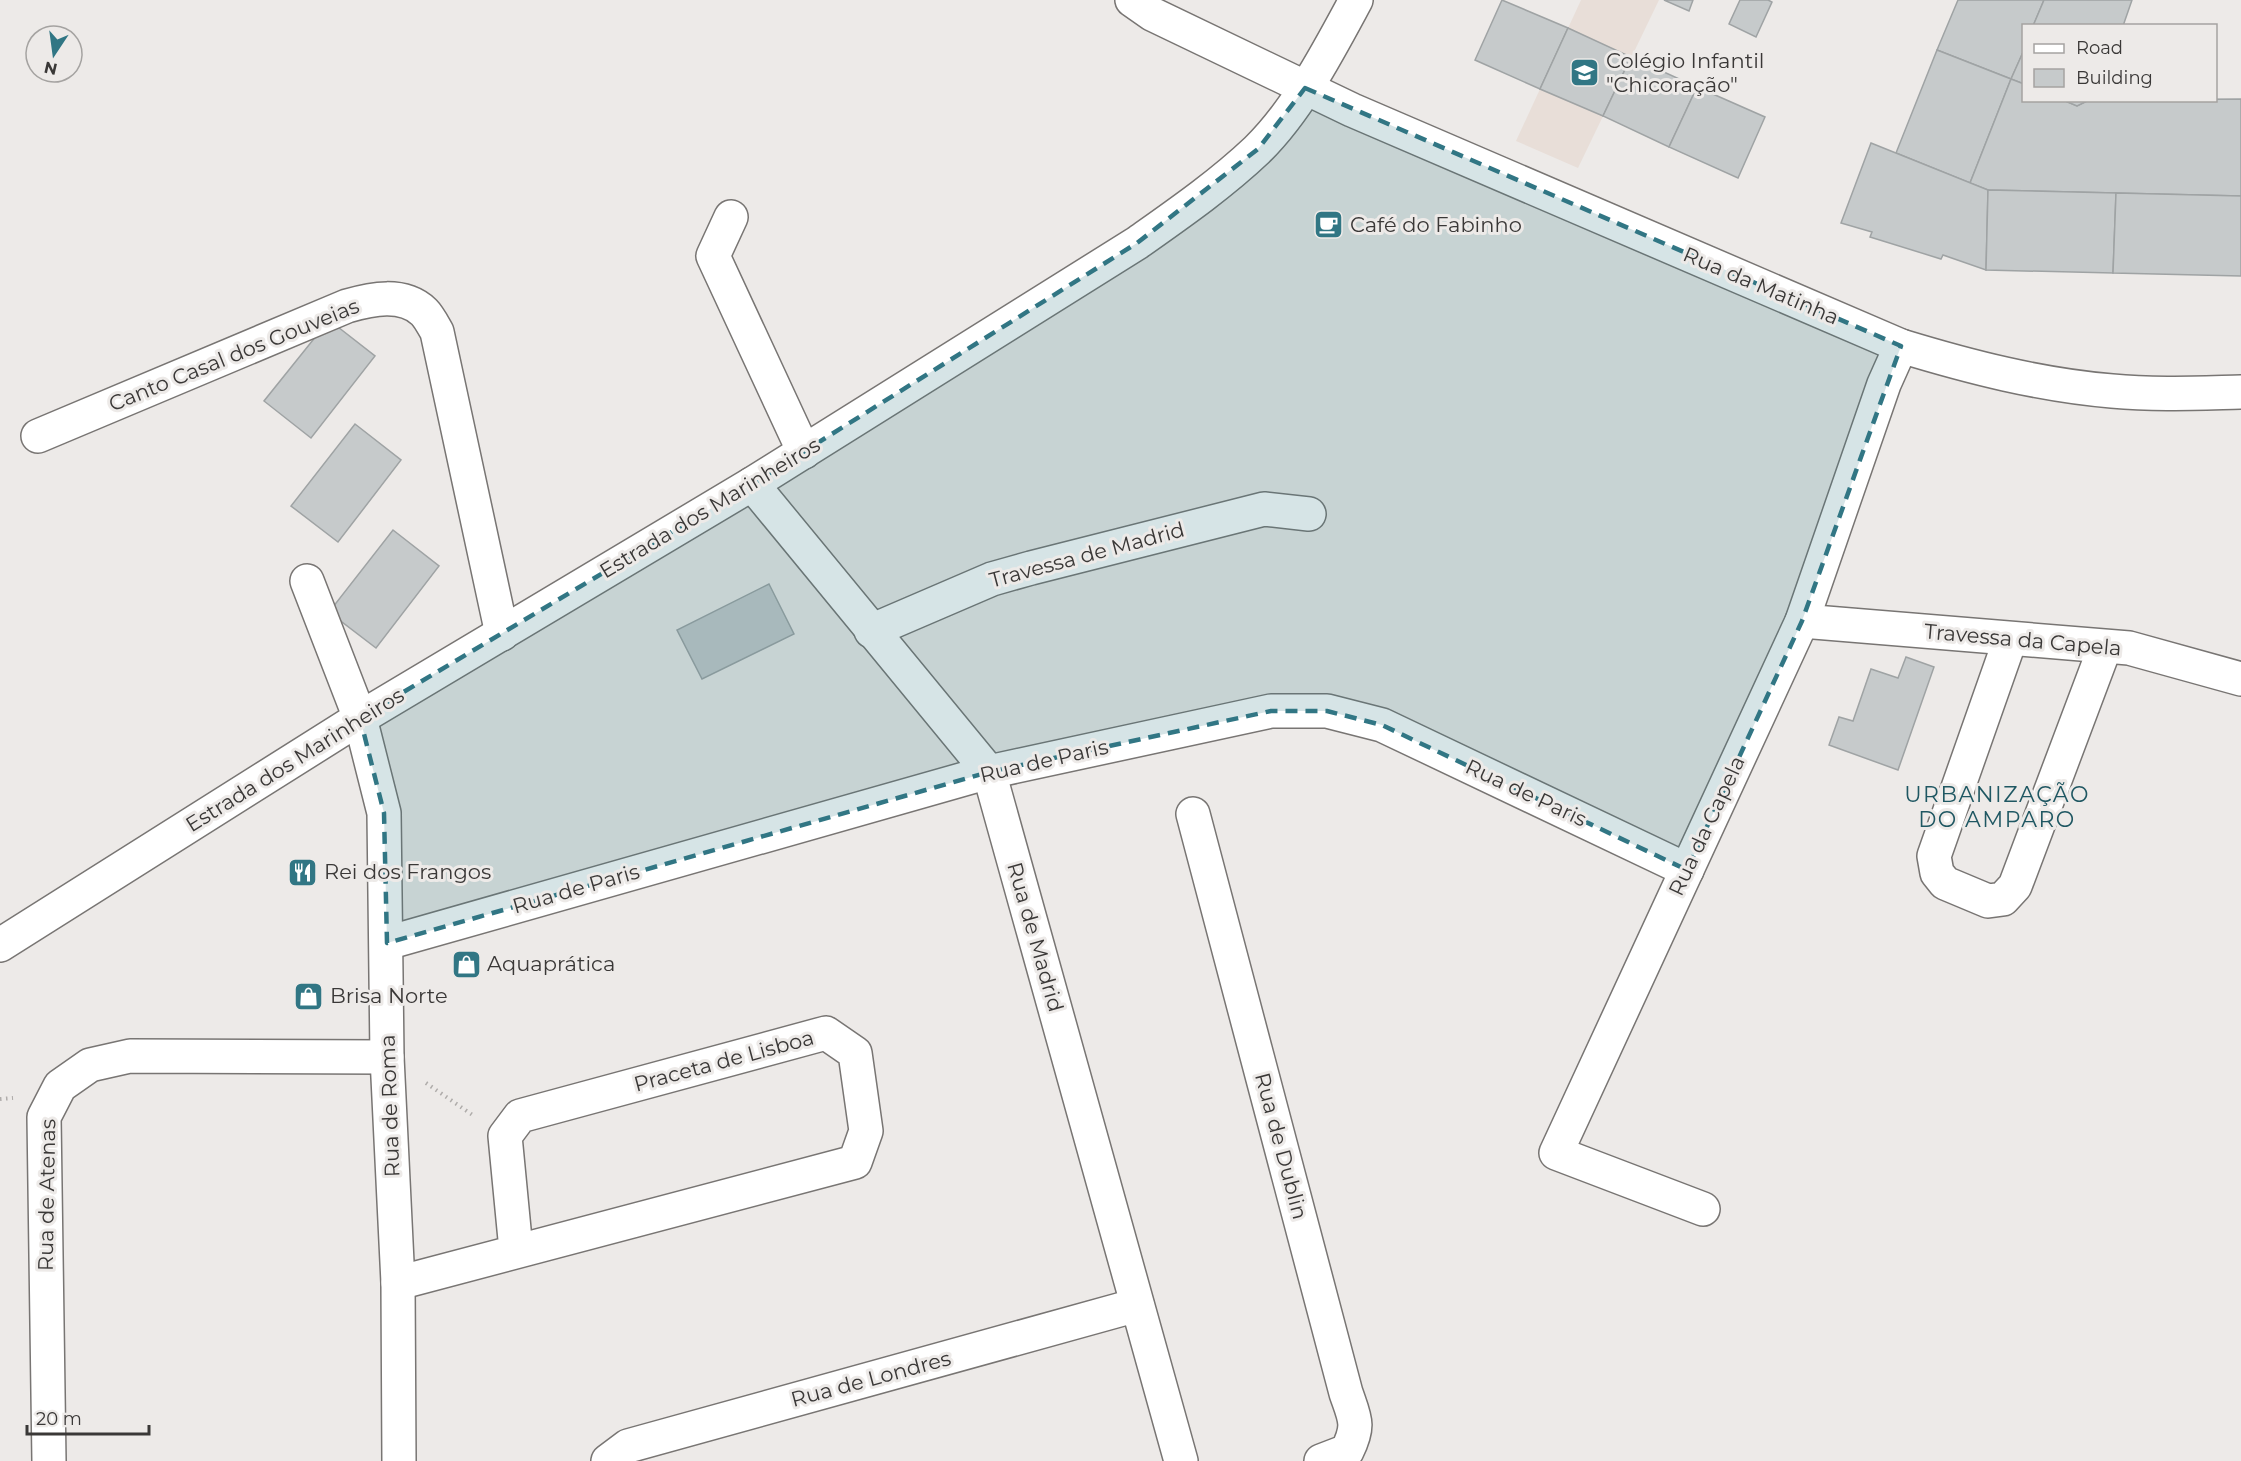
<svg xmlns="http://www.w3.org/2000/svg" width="2241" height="1461" viewBox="0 0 2241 1461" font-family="Montserrat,sans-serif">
<rect width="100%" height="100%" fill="#edeae8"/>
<path fill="#e8ded8" d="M 1581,0 L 1659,0 L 1578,168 L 1516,141 Z"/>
<g fill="#c6cacb" stroke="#9fa3a4" stroke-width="1.5">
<path d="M 1502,0 L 1568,28 L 1540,89 L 1475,60 Z"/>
<path d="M 1664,0 L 1693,0 L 1689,11 Z"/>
<path d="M 1740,0 L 1768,0 L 1772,2 L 1756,37 L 1729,24 Z"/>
<path d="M 1958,0 L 2044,0 L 2033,26 L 2024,26 L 2024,50 L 2011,79 L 1937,50 Z"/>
<path d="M 2044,0 L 2132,0 L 2123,26 L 2033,26 Z"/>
<path d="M 1568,28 L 1631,57 L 1603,116 L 1540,89 Z"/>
<path d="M 1937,50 L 2011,79 L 1970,183 L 1896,153 Z"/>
<path d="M 2024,50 L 2024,84 L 2011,79 Z"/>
<path d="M 1631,57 L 1697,87 L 1669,147 L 1603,116 Z"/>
<path d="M 2011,79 L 2024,84 L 2024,100 L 2063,100 L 2077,106 L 2089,100 L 2241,99 L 2241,196 L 1988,190 L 1970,183 Z"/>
<path d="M 1697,87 L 1765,117 L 1738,178 L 1669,147 Z"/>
<path d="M 2063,100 L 2089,100 L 2077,106 Z"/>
<path d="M 1871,143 L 1988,190 L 1986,270 L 1943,255 L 1941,259 L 1870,237 L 1872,232 L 1841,223 Z"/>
<path d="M 1988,190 L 2116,193 L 2113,273 L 1986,270 Z"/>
<path d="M 2116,193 L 2241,196 L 2241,276 L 2113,273 Z"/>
<path d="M 329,320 L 375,356 L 311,438 L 264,401 Z"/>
<path d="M 355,424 L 401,460 L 338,542 L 291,506 Z"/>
<path d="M 393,530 L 439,566 L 376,648 L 329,612 Z"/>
<path d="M 769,584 L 794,634 L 702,679 L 677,630 Z"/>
<path d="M 1906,657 L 1934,667 L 1898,770 L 1829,745 L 1839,717 L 1853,721 L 1871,669 L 1898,678 Z"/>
</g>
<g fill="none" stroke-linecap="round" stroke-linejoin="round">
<defs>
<g id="minor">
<path d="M 1132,0 L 1152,14 L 1352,110 L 1901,346 C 1970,367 2040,385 2112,391 C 2155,395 2198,393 2241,392"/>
<path d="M 731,217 L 713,256 L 804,452"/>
<path d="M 38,436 L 347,306 C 371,299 403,292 424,312 C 429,317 433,325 437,332 L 502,634"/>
<path d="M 752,484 L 989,772 L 1181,1461"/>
<path d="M 307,581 L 360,718 L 384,813 L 387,1057 L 398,1283 L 399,1461"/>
<path d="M 1802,621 L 2129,648 L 2241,679"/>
<path d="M 871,631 L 992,579 L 1031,568 L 1264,509 L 1309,514"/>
<path d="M 2010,640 L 1934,856 L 1937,873 L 1945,883 L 1988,901 L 2003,899 L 2015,886 L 2105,647"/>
<path d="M 1193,814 L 1346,1393 C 1355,1419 1360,1425 1347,1451 L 1321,1461"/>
<path d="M 387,943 L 989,772 L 1271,711 L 1327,711 L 1382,725 L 1687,870"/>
<path d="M 1703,1209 L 1556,1153 L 1802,621 L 1884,384 L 1901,346"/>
<path d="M 398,1283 L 855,1162 L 866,1131 L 855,1053 L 826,1033 L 520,1116 L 505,1136 L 516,1250"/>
<path d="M 49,1461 L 44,1117 L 60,1086 L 90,1065 L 130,1056 L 387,1057"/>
<path d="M 608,1461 L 628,1446 L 1137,1305"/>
</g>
<path id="tertiary" d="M 0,945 L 360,718 L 752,484 L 1137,243 C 1178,214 1220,185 1257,150 C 1298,110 1329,50 1356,0"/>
</defs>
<use href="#minor" stroke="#787573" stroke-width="36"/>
<use href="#tertiary" stroke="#787573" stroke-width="36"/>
<g stroke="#afacaa" stroke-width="4" stroke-dasharray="1.5 4.5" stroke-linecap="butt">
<path d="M 426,1083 L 474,1116"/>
<path d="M 0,1099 L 13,1098"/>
</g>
<use href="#minor" stroke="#fff" stroke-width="33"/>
<use href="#tertiary" stroke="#fff" stroke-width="33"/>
</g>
<path fill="#317684" fill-opacity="0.2" stroke="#317684" stroke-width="4.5" stroke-dasharray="12 8" stroke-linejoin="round" d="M 1305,88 L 1901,346 L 1802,621 L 1687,870 L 1382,725 L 1327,711 L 1271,711 L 989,772 L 387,943 L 384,813 L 360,718 L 752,484 L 1137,243 L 1258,149 Z"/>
<defs>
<symbol id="school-square" viewBox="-11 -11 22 22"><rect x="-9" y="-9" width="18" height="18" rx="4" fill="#317684" stroke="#edeae8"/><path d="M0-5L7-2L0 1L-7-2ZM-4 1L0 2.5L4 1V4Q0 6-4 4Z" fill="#fff"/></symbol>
<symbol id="cafe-square" viewBox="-11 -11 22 22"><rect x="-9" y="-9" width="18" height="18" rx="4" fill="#317684" stroke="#edeae8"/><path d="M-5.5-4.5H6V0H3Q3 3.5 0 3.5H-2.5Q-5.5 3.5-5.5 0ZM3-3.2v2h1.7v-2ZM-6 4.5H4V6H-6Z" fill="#fff"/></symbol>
<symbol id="restaurant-square" viewBox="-11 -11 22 22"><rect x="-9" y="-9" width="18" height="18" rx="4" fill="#317684" stroke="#edeae8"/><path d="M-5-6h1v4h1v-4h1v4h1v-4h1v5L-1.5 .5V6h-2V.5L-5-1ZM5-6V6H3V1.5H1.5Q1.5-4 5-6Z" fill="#fff"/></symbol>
<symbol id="shop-square" viewBox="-11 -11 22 22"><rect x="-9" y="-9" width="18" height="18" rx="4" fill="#317684" stroke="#edeae8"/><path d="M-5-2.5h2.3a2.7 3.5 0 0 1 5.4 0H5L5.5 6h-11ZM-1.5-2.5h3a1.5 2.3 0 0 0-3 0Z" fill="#fff"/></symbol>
</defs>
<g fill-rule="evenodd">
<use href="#school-square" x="1568" y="56" width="33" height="33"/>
<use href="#cafe-square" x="1312" y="208" width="33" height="33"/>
<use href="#restaurant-square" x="286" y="856" width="33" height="33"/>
<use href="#shop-square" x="450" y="948" width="33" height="33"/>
<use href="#shop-square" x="292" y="980" width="33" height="33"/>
</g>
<g text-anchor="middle" stroke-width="6" stroke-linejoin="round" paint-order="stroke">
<g font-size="21" fill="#3a3837" stroke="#edeae8" text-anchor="start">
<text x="1606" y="68">Colégio Infantil<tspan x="1606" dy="24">"Chicoração"</tspan></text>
<text x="1350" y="232">Café do Fabinho</text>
<text x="324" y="879">Rei dos Frangos</text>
<text x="487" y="971">Aquaprática</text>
<text x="330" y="1003">Brisa Norte</text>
</g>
<g font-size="21" fill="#3a3837" stroke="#edeae8">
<text transform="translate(1761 286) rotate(23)" y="7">Rua da Matinha</text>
<text transform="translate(234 355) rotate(-22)" y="7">Canto Casal dos Gouveias</text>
<text transform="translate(710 508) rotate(-31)" y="7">Estrada dos Marinheiros</text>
<text transform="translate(1087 555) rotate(-15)" y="7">Travessa de Madrid</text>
<text transform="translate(2023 640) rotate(5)" y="7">Travessa da Capela</text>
<text transform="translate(295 760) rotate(-32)" y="7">Estrada dos Marinheiros</text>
<text transform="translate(1044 761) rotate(-13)" y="7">Rua de Paris</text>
<text transform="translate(1526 793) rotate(25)" y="7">Rua de Paris</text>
<text transform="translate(1707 826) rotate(-65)" y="7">Rua da Capela</text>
<text transform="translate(576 889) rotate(-16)" y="7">Rua de Paris</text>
<text transform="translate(1035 937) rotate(74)" y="7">Rua de Madrid</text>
<text transform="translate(724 1061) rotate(-15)" y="7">Praceta de Lisboa</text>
<text transform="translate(390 1106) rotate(-92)" y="7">Rua de Roma</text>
<text transform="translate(1281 1146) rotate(75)" y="7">Rua de Dublin</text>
<text transform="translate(47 1195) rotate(-89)" y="7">Rua de Atenas</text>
<text transform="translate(871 1379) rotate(-15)" y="7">Rua de Londres</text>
</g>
<g font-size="22" letter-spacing="1.5" fill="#1f5762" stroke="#edeae8">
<text x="1997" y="802">URBANIZAÇÃO<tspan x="1997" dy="25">DO AMPARO</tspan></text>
</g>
</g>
<rect x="2022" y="24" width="195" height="78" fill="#edeae8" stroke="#a5a3a1" stroke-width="1.5"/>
<rect x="2034" y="44" width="30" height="9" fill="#ffffff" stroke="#a5a3a1" stroke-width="1.5"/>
<text x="2076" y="54" font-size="18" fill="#3a3837">Road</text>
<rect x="2034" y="69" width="30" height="18" fill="#c6cacb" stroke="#a5a3a1" stroke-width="1.5"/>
<text x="2076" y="84" font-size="18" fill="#3a3837">Building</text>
<g transform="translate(54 54) rotate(193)"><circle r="28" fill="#edeae8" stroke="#a5a3a1" stroke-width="1.5"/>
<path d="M0-4.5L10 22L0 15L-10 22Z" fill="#317684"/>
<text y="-9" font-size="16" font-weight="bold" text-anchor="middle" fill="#3a3837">N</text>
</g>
<path d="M27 1425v9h122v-9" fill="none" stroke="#3a3837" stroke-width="3"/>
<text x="36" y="1425" font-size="18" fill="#3a3837" stroke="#edeae8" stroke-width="4.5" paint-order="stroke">20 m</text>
</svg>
